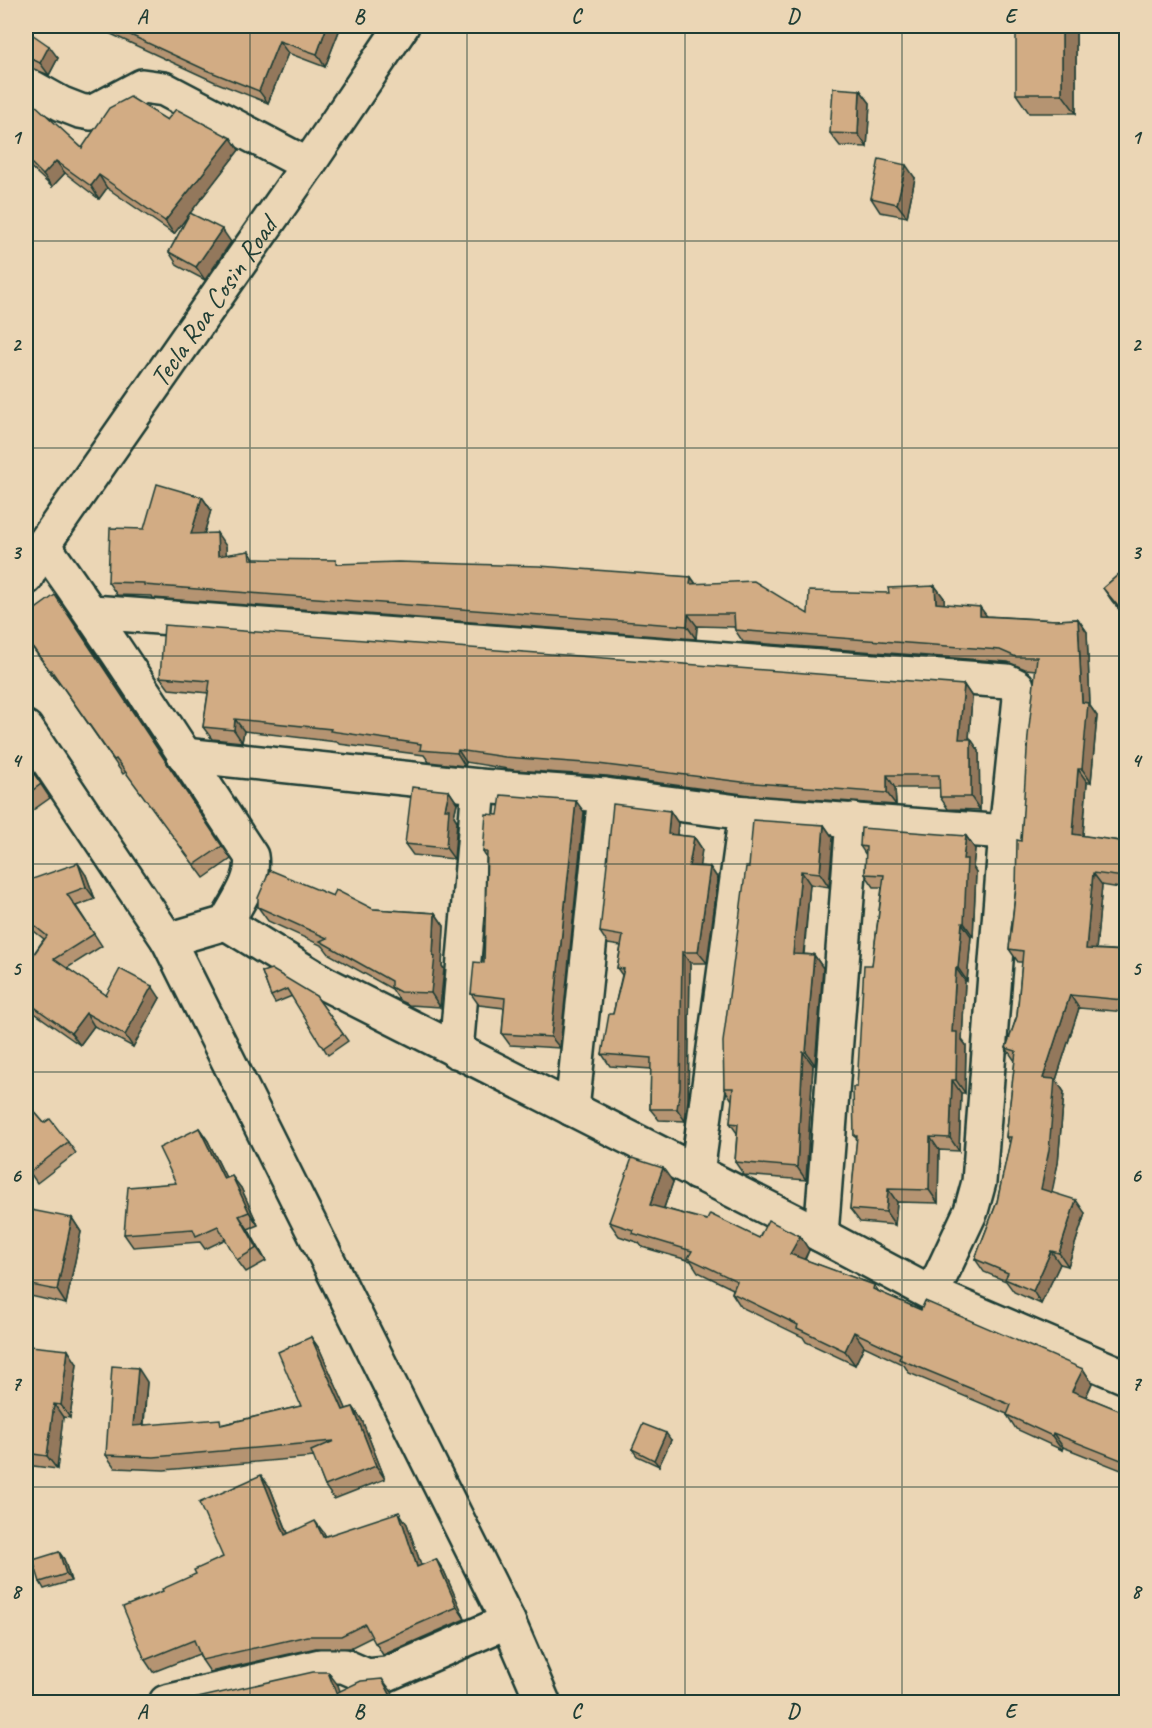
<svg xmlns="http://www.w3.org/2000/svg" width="1152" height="1728" viewBox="0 0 1152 1728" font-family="Caveat,sans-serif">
<rect width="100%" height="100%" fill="#ebd6b5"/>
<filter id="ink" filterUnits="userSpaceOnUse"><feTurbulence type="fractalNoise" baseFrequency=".0167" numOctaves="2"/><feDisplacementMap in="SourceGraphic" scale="12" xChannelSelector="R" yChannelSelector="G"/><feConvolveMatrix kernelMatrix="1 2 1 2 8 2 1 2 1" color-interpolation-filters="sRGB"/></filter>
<g filter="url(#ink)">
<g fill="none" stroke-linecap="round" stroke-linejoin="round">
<defs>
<g id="minor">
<path d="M 26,84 L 62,104 L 80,111 L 91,113 L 142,86 L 164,89 L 308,165"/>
<path d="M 43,545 C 116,646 182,752 251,856 C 255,880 237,902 226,923 L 168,940"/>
<path id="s1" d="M 26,578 L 43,545 L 308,165 L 402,26"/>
<path d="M 92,612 L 1007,681 L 1017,686 L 1020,698 L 1006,832 L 979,1182 L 971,1211 L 932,1294"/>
<path d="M 26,728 L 168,940 L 508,1621 L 543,1702"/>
<path d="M 184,755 L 479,786 L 605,795 L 746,813 L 1006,832"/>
<path d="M 226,923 L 324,983 L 821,1235 L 932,1294 L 1126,1377"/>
<path d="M 456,1051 L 479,786"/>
<path d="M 572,1109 L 605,795"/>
<path d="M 697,1173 L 746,813"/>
<path d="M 821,1235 L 853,820"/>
<path d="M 166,1702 L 320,1666 L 344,1666 L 367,1676 L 387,1674 L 508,1621"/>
</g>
</defs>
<use href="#minor" stroke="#1f3d34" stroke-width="38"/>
<use href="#minor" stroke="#ebd6b5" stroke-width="33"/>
</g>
<g fill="#b59472" stroke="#1f3d34" stroke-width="1.5">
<path d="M 82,26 L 341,26 L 325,67 L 288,53 L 268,103 L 215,82 L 98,28 L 95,33 Z"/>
<path d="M 1076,26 L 1076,113 L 1029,113 L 1016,94 Z"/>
<path d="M 26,30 L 58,58 L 49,75 L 26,66 Z"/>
<path d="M 860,90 L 870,103 L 867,147 L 840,146 L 830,133 Z"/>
<path d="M 26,98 L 82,148 L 167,120 L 239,150 L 190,213 L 231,242 L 205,280 L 178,266 L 169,252 L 190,213 L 174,234 L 107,188 L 99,199 L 65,173 L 52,187 L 26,163 Z"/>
<path d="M 915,178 L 907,217 L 880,212 L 871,198 Z"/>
<path d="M 202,497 L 211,510 L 204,534 L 226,546 L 226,555 L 249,551 L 254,559 L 339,564 L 691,577 L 696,584 L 808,614 L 889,593 L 935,586 L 944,598 L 944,604 L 987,616 L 1056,620 L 1078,619 L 1087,632 L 1090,706 L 1097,716 L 1091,782 L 1087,782 L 1083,836 L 1126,842 L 1126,889 L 1102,885 L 1096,949 L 1126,951 L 1126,1012 L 1079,1008 L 1056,1080 L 1064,1092 L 1058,1163 L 1051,1193 L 1085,1213 L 1068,1266 L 1060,1264 L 1041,1304 L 1014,1292 L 1006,1281 L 984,1272 L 975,1259 L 997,1202 L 1010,1143 L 1006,1137 L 1015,1061 L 1006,1048 L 1017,1016 L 1022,962 L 1018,962 L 1009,949 L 1021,841 L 1036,670 L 1025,669 L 1008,662 L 743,642 L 735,630 L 734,627 L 697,626 L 696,639 L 153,598 L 152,596 L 117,595 L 108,582 L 144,529 Z"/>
<path d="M 1126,568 L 1126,618 L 1112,601 L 1103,588 Z"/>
<path d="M 65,608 L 231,859 L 204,878 L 126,772 L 123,774 L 60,683 L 59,684 L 26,639 Z"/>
<path d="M 160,677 L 964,685 L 972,697 L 969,739 L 979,751 L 980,810 L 948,809 L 940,797 L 940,788 L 895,788 L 896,805 L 750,795 L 607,776 L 514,770 L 466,762 L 465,766 L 429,762 L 424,755 L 339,744 L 337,742 L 244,731 L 242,742 L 212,739 L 203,727 L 208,693 L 169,689 Z"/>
<path d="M 26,762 L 50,798 L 26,815 Z"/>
<path d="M 449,791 L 457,803 L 454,816 L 457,821 L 454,859 L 413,855 L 405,844 Z"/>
<path d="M 670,811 L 678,823 L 677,835 L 694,837 L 702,849 L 699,866 L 710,867 L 718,879 L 707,963 L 690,963 L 688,1100 L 685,1121 L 659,1120 L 650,1109 L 651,1069 L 610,1066 L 602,1054 L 613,1014 L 622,975 L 617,968 L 621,946 L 608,944 L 600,932 Z"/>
<path d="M 584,812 L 560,1048 L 510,1045 L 502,1034 L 504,1008 L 479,1005 L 471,994 L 484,963 L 486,857 L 483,852 L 498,815 Z"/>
<path d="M 824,825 L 833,838 L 829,887 L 810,884 L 804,954 L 814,955 L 823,968 L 815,1065 L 813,1065 L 806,1180 L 744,1175 L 735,1162 L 737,1133 L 730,1123 L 732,1100 L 724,1088 L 749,867 Z"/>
<path d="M 966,836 L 975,849 L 973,867 L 976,872 L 973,936 L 971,936 L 967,981 L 965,981 L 962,1040 L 966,1045 L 965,1093 L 961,1093 L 959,1151 L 939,1150 L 938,1203 L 897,1202 L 895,1225 L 860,1222 L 850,1209 L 857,1139 L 854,1136 L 857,1087 L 882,887 L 874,887 L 865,874 L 866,855 L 860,846 Z"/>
<path d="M 86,875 L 95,899 L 76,906 L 102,946 L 67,968 L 106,995 L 160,998 L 133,1047 L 94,1026 L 80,1045 L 26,1007 L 26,965 L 44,939 L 26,925 L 26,876 L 30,880 Z"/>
<path d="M 333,896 L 373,909 L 435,913 L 444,926 L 442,966 L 444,969 L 440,1007 L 409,1005 L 400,1001 L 392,989 L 329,954 L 323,946 L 268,921 L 258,907 Z"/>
<path d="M 262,972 L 316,996 L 348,1041 L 328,1055 L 292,996 L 275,1003 L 271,996 Z"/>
<path d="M 26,1102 L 44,1123 L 68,1142 L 76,1153 L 37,1183 L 26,1167 Z"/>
<path d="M 199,1128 L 208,1141 L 226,1178 L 241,1188 L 258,1225 L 248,1229 L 266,1261 L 246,1272 L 237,1260 L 226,1239 L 205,1249 L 200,1242 L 133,1247 L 124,1234 L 176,1183 Z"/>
<path d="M 673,1182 L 664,1208 L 759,1238 L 800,1236 L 809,1250 L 805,1260 L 874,1285 L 879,1292 L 921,1310 L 1083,1369 L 1092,1383 L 1086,1397 L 1126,1413 L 1126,1472 L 1063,1447 L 1062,1450 L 1016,1429 L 1007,1415 L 1007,1414 L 909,1373 L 904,1365 L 864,1346 L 855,1365 L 806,1342 L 803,1337 L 741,1307 L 732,1293 L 733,1289 L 698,1272 L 691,1261 L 642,1247 L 639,1243 L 619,1236 L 609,1222 Z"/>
<path d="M 72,1218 L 81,1232 L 66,1304 L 26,1295 L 26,1239 Z"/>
<path d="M 311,1337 L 320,1350 L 346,1409 L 353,1407 L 362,1420 L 385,1479 L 334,1499 L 325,1486 L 314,1457 L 164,1470 L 115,1468 L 106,1455 L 147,1382 L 144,1425 L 224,1424 L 301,1406 Z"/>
<path d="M 77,1364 L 70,1418 L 63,1417 L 57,1469 L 26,1465 L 26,1383 Z"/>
<path d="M 671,1440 L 659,1466 L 637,1456 L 632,1449 Z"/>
<path d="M 270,1487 L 288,1533 L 324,1533 L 326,1537 L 407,1524 L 421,1565 L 444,1571 L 465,1619 L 383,1655 L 372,1637 L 350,1648 L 316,1648 L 210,1672 L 202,1660 L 199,1654 L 153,1672 L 145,1660 L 163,1591 L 196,1574 L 223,1557 Z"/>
<path d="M 59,1552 L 64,1559 L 71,1581 L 44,1589 L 40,1582 Z"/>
</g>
<g fill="#93785c" stroke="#1f3d34" stroke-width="1.5">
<path d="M 90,26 L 97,26 L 98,28 L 95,33 Z"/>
<path d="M 327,26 L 341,26 L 325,67 L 317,54 Z"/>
<path d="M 1062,26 L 1076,26 L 1076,113 L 1062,94 Z"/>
<path d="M 279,41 L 288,53 L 268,103 L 259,91 Z"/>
<path d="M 49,46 L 58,58 L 49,75 L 40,63 Z"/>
<path d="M 860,90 L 870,103 L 867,147 L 858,134 Z"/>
<path d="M 231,138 L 239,150 L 174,234 L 165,221 Z"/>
<path d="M 56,161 L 65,173 L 52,187 L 43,175 Z"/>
<path d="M 906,165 L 915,178 L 907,217 L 897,204 Z"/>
<path d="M 99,175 L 107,188 L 99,199 L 91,186 Z"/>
<path d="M 222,229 L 231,242 L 205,280 L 196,267 Z"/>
<path d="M 202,497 L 211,510 L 200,547 L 191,534 Z"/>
<path d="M 217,533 L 226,546 L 227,569 L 218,556 Z"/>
<path d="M 691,577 L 700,590 L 690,584 Z"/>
<path d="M 935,586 L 944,598 L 945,616 L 936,603 Z"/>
<path d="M 980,607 L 989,619 L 980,616 Z"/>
<path d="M 688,614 L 697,626 L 696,639 L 687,626 Z"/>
<path d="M 1078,619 L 1087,632 L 1090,706 L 1097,716 L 1091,782 L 1082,769 L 1082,702 Z"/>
<path d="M 964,685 L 972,697 L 968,751 L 959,739 Z"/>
<path d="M 235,719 L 244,731 L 242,742 L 234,730 Z"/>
<path d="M 971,739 L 979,751 L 980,810 L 971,797 Z"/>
<path d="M 458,750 L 466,762 L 465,766 L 457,753 Z"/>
<path d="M 1078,769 L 1087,782 L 1082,847 L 1073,834 Z"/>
<path d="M 887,775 L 895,788 L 896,805 L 887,793 Z"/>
<path d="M 449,791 L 457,803 L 454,816 L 457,821 L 454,859 L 446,848 L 445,809 Z"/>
<path d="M 576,801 L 584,812 L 560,1048 L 551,1037 Z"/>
<path d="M 670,811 L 678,823 L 676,845 L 668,834 Z"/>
<path d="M 824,825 L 833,838 L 829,887 L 820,873 Z"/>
<path d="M 966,836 L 975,849 L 973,867 L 976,872 L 973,936 L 964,923 L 963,859 Z"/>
<path d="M 694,837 L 702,849 L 698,878 L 689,866 Z"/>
<path d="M 1126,859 L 1126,881 L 1124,877 Z"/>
<path d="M 78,863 L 86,875 L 95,899 L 86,887 Z"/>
<path d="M 710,867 L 718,879 L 707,963 L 698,952 Z"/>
<path d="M 801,871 L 810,884 L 802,967 L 793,954 Z"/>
<path d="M 1093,873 L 1102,885 L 1095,961 L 1086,949 Z"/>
<path d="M 435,913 L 444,926 L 442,966 L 444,969 L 440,1007 L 431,993 Z"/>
<path d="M 962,923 L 971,936 L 967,981 L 958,968 Z"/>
<path d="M 682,952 L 690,963 L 688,1100 L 685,1121 L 677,1109 Z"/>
<path d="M 814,955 L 823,968 L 815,1065 L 806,1052 Z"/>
<path d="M 956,968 L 965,981 L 962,1040 L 966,1045 L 965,1093 L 956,1080 L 952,1032 Z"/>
<path d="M 152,986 L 160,998 L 133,1047 L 125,1035 Z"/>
<path d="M 1070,995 L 1079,1008 L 1056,1080 L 1064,1092 L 1058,1163 L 1050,1202 L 1041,1189 L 1043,1078 Z"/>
<path d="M 86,1013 L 94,1026 L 80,1045 L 71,1033 Z"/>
<path d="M 803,1052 L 813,1065 L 806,1180 L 797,1167 Z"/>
<path d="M 952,1080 L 961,1093 L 959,1151 L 950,1138 Z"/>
<path d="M 199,1128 L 208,1141 L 233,1192 L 224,1179 Z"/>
<path d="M 930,1137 L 939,1150 L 938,1203 L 929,1190 Z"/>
<path d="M 663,1168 L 673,1182 L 660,1219 L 650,1205 Z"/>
<path d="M 232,1176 L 241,1188 L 258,1225 L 249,1212 Z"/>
<path d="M 888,1189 L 897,1202 L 895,1225 L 886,1212 Z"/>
<path d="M 1076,1200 L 1085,1213 L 1068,1266 L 1059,1253 Z"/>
<path d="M 239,1216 L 248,1229 L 266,1261 L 257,1248 Z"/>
<path d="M 72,1218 L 81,1232 L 66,1304 L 57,1290 Z"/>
<path d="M 800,1236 L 809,1250 L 800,1268 L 790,1254 Z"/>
<path d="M 1051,1251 L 1060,1264 L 1041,1304 L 1033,1291 Z"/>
<path d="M 854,1332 L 864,1346 L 855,1365 L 845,1351 Z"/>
<path d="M 311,1337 L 320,1350 L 353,1424 L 343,1410 Z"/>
<path d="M 68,1350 L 77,1364 L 70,1418 L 61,1405 Z"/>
<path d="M 138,1368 L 147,1382 L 142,1439 L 133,1426 Z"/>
<path d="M 1083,1369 L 1092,1383 L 1082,1405 L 1072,1391 Z"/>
<path d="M 54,1404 L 63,1417 L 57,1469 L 47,1456 Z"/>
<path d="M 353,1407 L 362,1420 L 385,1479 L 376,1466 Z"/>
<path d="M 666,1433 L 671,1440 L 659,1466 L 654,1460 Z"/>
<path d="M 1053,1433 L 1063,1447 L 1062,1450 L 1052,1436 Z"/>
<path d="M 261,1475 L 270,1487 L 293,1547 L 285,1535 Z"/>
<path d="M 399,1512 L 407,1524 L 426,1579 L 417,1567 Z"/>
<path d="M 315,1521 L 324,1533 L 332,1549 L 323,1537 Z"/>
<path d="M 59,1552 L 64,1559 L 71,1581 L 66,1574 Z"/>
<path d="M 436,1559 L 444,1571 L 465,1619 L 457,1607 Z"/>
<path d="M 328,1672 L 338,1685 L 344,1702 L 336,1693 Z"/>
<path d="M 382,1679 L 392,1692 L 397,1702 L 394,1702 Z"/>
</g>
<g fill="#d2ac84" stroke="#1f3d34" stroke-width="1.5">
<path d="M 111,26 L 327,26 L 317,54 L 279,41 L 259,91 L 206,70 Z"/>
<rect x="1016" y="26" width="46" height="68"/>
<path d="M 26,30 L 49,46 L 40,63 L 26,56 Z"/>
<path d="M 833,88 L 860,90 L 858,134 L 830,133 Z"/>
<path d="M 130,97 L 167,120 L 176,109 L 231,138 L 165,221 L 99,175 L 91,186 L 56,161 L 43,175 L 26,158 L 26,98 L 31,101 L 82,148 L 109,108 Z"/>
<path d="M 879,159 L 906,165 L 897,204 L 871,198 Z"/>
<path d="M 190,213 L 222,229 L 196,267 L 169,252 Z"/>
<path d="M 157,484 L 202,497 L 191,534 L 217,533 L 218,556 L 249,551 L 250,559 L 336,560 L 336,564 L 398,562 L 539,566 L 691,577 L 690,584 L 754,581 L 808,614 L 809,591 L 889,593 L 888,588 L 935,586 L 936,603 L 980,607 L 980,616 L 1056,620 L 1078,619 L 1082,702 L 1088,703 L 1082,769 L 1078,769 L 1073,834 L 1126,842 L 1126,859 L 1124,877 L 1093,873 L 1086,949 L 1126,951 L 1126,1006 L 1122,1006 L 1123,1000 L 1070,995 L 1043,1078 L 1055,1079 L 1049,1150 L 1041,1189 L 1076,1200 L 1059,1253 L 1051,1251 L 1033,1291 L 1005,1279 L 1008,1273 L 975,1259 L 997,1202 L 1011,1137 L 1006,1137 L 1016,1051 L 1006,1048 L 1017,1016 L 1023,951 L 1009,949 L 1016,888 L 1017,840 L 1021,841 L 1028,736 L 1037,657 L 1016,657 L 1000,650 L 735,630 L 734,614 L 688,614 L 687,626 L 144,585 L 144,583 L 108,582 L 110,528 L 144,529 Z"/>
<path d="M 1126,568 L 1126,616 L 1103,588 Z"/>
<path d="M 55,595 L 222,846 L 194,865 L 116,759 L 114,760 L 51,670 L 50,671 L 26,638 L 26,616 Z"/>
<path d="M 164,625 L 964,685 L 959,739 L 971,739 L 971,797 L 940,797 L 939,775 L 887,775 L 887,793 L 742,782 L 598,764 L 505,757 L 458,750 L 457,753 L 420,750 L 421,744 L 330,731 L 331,729 L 235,719 L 234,730 L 203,727 L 210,681 L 160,677 Z"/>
<path d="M 26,762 L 41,784 L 26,795 Z"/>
<path d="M 412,787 L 449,791 L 445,809 L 449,809 L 446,848 L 405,844 Z"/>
<path d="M 501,795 L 576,801 L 551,1037 L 502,1034 L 505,998 L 471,994 L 474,962 L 484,963 L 487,852 L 483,852 L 486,814 L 498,815 Z"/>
<path d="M 613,804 L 670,811 L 668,834 L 694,837 L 689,866 L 710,867 L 698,952 L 682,952 L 680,1088 L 677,1109 L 650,1109 L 651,1058 L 602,1054 L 609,1014 L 613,1014 L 624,969 L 617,968 L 623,936 L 600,932 Z"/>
<path d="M 753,820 L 824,825 L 820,873 L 801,871 L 793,954 L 814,955 L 806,1052 L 803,1052 L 797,1167 L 735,1162 L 738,1124 L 730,1123 L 733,1088 L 724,1088 L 723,1042 L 746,867 L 749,867 Z"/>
<path d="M 861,828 L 966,836 L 963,859 L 967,859 L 964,923 L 962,923 L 958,968 L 956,968 L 952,1032 L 957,1032 L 956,1080 L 952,1080 L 950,1138 L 930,1137 L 929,1190 L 888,1189 L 886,1212 L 850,1209 L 857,1136 L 854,1136 L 853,1087 L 857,1087 L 864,965 L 872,965 L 884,875 L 865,874 L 866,847 L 860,846 Z"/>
<path d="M 78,863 L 86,887 L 67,894 L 94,934 L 54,959 L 106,995 L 120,969 L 152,986 L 125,1035 L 86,1013 L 71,1033 L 26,1001 L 26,965 L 47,936 L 26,919 L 26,876 L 30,880 Z"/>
<path d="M 270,870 L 333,896 L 336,890 L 373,909 L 435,913 L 433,955 L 435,956 L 431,993 L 400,992 L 391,987 L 391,981 L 320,941 L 327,938 L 258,907 L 258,898 Z"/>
<path d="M 271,969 L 316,996 L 343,1034 L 323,1048 L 287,989 L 271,996 L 262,972 Z"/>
<path d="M 26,1102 L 44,1123 L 50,1119 L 68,1142 L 30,1172 L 26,1167 Z"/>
<path d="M 199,1128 L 224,1179 L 232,1176 L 249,1212 L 239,1216 L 257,1248 L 237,1260 L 218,1226 L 196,1236 L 193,1229 L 124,1234 L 128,1187 L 176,1183 L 159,1148 Z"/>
<path d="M 632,1158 L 663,1168 L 650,1205 L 707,1220 L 710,1214 L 759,1238 L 768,1220 L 800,1236 L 790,1254 L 874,1285 L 873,1289 L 921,1310 L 925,1301 L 1083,1369 L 1072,1391 L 1126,1413 L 1126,1462 L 1053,1433 L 1052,1436 L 1007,1415 L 1011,1405 L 899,1359 L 901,1354 L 854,1332 L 845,1351 L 797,1328 L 798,1325 L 732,1293 L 737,1281 L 688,1258 L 692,1251 L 632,1233 L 633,1230 L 609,1222 Z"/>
<path d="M 31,1210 L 72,1218 L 57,1290 L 26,1284 L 26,1239 Z"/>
<path d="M 311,1337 L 343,1410 L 353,1407 L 376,1466 L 325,1486 L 311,1451 L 334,1441 L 154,1457 L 106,1455 L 112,1366 L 138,1368 L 133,1426 L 220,1419 L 221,1425 L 301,1406 L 278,1352 Z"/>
<path d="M 30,1346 L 68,1350 L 61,1405 L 54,1404 L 47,1456 L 26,1453 L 26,1383 Z"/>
<path d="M 643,1424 L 666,1433 L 654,1460 L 632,1449 Z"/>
<path d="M 261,1475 L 285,1535 L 315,1521 L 323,1537 L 399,1512 L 417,1567 L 436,1559 L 457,1607 L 375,1643 L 365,1624 L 341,1636 L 307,1636 L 202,1660 L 194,1640 L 145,1660 L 123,1607 L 163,1591 L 162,1589 L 196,1574 L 194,1570 L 223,1557 L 199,1503 Z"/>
<path d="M 59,1552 L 66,1574 L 40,1582 L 33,1560 Z"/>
<path d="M 313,1672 L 328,1672 L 336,1693 L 361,1681 L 382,1679 L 394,1702 L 180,1702 Z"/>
<path d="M 93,1697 L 95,1702 L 78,1702 Z"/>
</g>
</g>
<path fill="none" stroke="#1f3d34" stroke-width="1.5" stroke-opacity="0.55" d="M 250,26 L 250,1702M 467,26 L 467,1702M 685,26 L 685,1702M 902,26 L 902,1702M 26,241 L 1126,241M 26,448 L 1126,448M 26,656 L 1126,656M 26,864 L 1126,864M 26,1072 L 1126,1072M 26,1280 L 1126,1280M 26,1487 L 1126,1487"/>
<g text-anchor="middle" stroke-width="5" stroke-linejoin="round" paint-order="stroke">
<g font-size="28" fill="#1f3d34" stroke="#ebd6b5">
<text dy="10" stroke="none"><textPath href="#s1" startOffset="334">Tecla Roa Cosin Road</textPath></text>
</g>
</g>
<rect width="1152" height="1728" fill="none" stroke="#ebd6b5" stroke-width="66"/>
<rect x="33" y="33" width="1086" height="1662" fill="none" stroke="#1f3d34" stroke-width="2"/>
<g font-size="20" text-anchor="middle" font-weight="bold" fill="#1f3d34">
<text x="142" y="23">A</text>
<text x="359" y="23">B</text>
<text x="576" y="23">C</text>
<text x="793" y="23">D</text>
<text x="1010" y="23">E</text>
<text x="16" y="144">1</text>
<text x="1136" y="144">1</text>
<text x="16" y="351">2</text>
<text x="1136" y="351">2</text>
<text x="16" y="559">3</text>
<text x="1136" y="559">3</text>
<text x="16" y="767">4</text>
<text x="1136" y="767">4</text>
<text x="16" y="975">5</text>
<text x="1136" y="975">5</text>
<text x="16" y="1182">6</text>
<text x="1136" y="1182">6</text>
<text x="16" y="1390">7</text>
<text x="1136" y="1390">7</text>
<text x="16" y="1598">8</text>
<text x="1136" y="1598">8</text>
<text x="142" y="1718">A</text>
<text x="359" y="1718">B</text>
<text x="576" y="1718">C</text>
<text x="793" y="1718">D</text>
<text x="1010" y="1718">E</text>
</g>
</svg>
